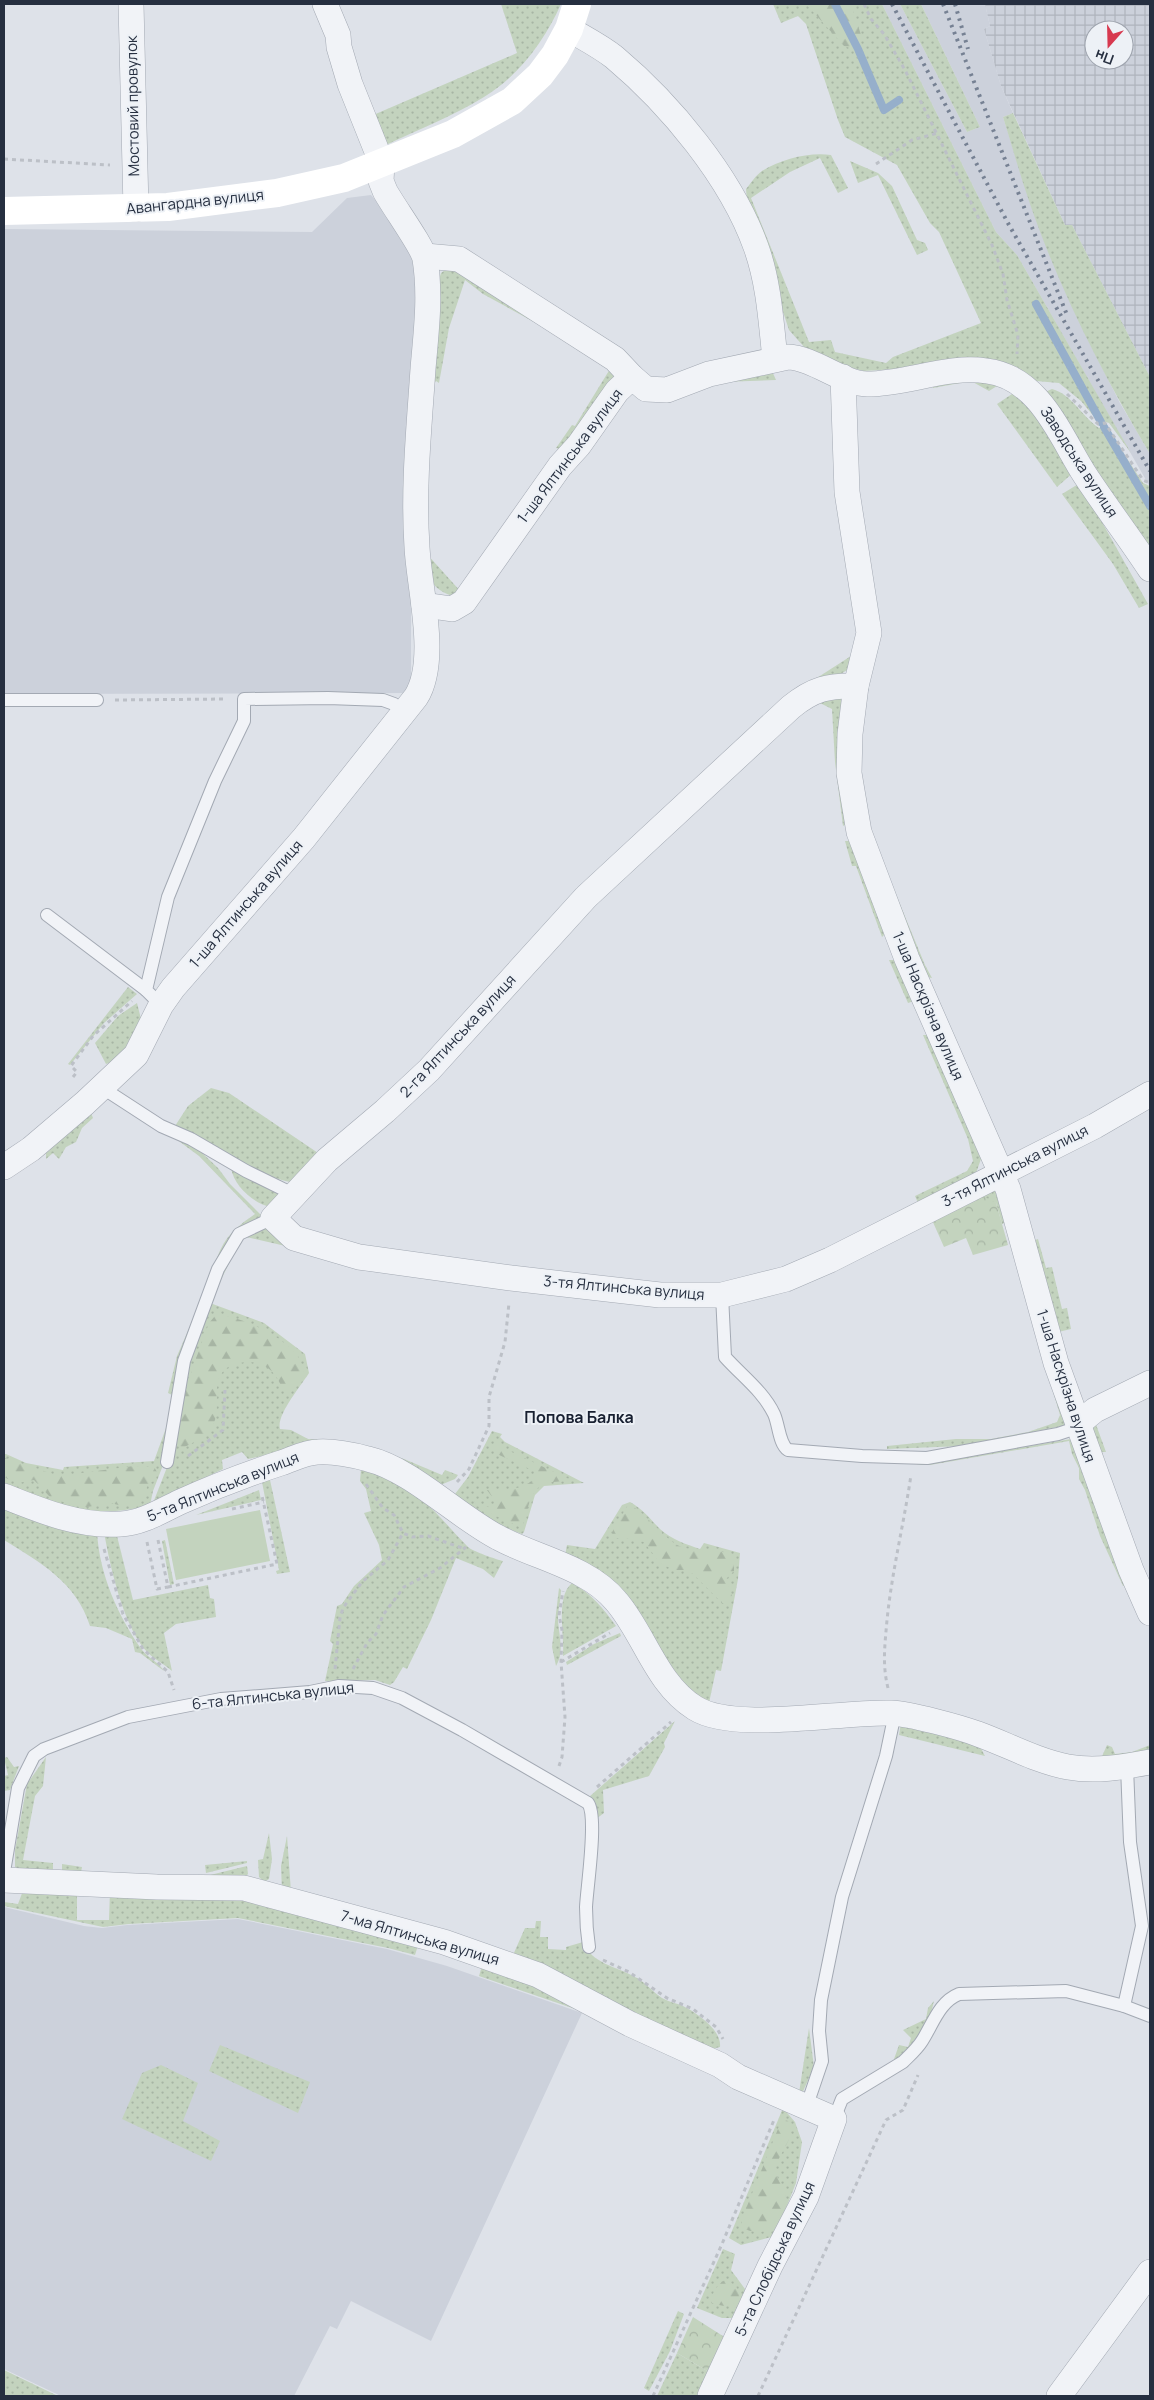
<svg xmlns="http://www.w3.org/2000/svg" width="1154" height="2400" viewBox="0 0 1154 2400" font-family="Manrope,sans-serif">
<defs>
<pattern id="industrial-grid" width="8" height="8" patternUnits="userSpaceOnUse" patternTransform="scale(1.25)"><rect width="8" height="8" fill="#ccd1db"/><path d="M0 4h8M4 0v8" fill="none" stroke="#afb4bd"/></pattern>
<pattern id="grass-dots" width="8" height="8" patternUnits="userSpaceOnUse" patternTransform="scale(1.25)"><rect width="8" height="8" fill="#c3d3be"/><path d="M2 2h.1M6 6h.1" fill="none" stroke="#a7b5a4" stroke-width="1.8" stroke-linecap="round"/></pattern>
<pattern id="forest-firs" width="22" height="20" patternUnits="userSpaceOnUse" patternTransform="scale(1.25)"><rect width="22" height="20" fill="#c3d3be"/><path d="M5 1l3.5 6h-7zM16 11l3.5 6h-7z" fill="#a7b5a4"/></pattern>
<pattern id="park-crowns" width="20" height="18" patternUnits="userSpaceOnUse" patternTransform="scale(1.25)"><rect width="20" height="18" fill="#c3d3be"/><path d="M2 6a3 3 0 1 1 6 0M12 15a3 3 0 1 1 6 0" fill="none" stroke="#a7b5a4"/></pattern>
</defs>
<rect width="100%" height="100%" fill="#dee2e9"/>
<g fill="#ccd1db">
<path d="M 882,4 L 900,4 L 967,132 L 980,127 L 921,4 L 985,4 L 990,26 L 984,29 L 1001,86 L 1013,113 L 1003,117 L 1031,205 L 1060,277 L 1090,344 L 1120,403 L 1150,454 L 1150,487 L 1017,255 L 996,232 Z"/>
<path d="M 371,195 L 413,243 L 419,273 L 411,415 L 411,693 L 4,694 L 4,229 L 312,232 L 347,198 Z"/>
<path d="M 4,1907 L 84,1926 L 102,1928 L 127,1925 L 238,1919 L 387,1949 L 447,1966 L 582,2013 L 431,2341 L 351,2301 L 337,2329 L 330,2326 L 294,2396 L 61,2396 L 4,2369 Z"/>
</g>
<path fill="url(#industrial-grid)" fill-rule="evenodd" d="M 985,4 L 1150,4 L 1150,377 L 1072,225 L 1065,225 L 1001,86 L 984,29 L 990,26 ZM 1094,30 L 1124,30 L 1124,60 L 1094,60 Z"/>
<g fill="url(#grass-dots)">
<path d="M 501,4 L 561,4 C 545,40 519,76 484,97 C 453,116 417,130 384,146 L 371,116 L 517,53 Z"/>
<path d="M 773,4 L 882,4 L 996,232 L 1017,255 L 1131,453 L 1109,423 L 1096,419 L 1081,401 L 1059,383 L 1036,381 L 1017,367 L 994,363 L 864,371 L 829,363 L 805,348 L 789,330 L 747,201 L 746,189 C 751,183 756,175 762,171 C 782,159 809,152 831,155 L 848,188 L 838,193 L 820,158 L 790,172 L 751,198 L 809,342 L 831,340 L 835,352 L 886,363 L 893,357 L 981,323 L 939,232 L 930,223 L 897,165 L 845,137 L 838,120 L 806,24 L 798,16 L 781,23 Z"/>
<path d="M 900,4 L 921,4 L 980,127 L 967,132 Z"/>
<path d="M 1013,113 L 1065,225 L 1072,225 L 1150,377 L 1150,454 C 1103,375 1060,291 1030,204 C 1020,175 1012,146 1003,117 Z"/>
<path d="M 850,161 L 878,173 L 892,186 L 917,240 L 925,243 L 928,250 L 917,255 L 878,175 L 858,183 Z"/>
<path d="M 448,268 L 465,271 L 621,368 L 567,450 L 556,448 L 572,425 L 575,426 L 610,369 L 554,333 L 483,294 L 465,280 L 449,328 L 439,383 L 436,381 L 432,387 L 436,288 L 441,273 Z"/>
<path d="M 772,371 L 776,380 L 721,382 Z"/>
<path d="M 985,375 L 1005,381 L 989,391 L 971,381 L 933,388 L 932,383 Z"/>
<path d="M 1052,389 C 1072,394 1082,417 1099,428 L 1104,427 L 1113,437 L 1143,483 L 1150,486 L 1150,552 L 1045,392 Z"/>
<path d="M 1018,390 L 1074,472 L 1057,487 L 997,404 Z"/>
<path d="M 1080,483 L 1148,604 L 1139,608 L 1113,564 L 1062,494 Z"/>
<path d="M 426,553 L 462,593 L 455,597 C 428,588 430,578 426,553 Z"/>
<path d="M 851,656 L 852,667 L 839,675 L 809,683 Z"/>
<path d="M 839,696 L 843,702 L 849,822 L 843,826 L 835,762 L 832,709 L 818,702 Z"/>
<path d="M 845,841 L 853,841 L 887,932 L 882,937 L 856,866 L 852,866 Z"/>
<path d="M 885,868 L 925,965 L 932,978 L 922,976 Z"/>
<path d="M 889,960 L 900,960 L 917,1000 L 908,1003 Z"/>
<path d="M 128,987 L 137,994 L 104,1023 L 70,1065 L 68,1064 Z"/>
<path d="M 137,1003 L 141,1019 L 125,1057 L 106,1064 L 95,1043 L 118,1016 Z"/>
<path d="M 923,1035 L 931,1035 L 981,1159 L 976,1173 L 919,1205 L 915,1196 L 967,1171 L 973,1161 L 968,1139 Z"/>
<path d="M 211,1088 L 229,1093 L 324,1157 L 295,1183 C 252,1176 215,1143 175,1126 L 188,1106 Z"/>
<path d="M 91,1113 L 93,1118 L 82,1128 L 76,1142 L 66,1147 L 59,1159 L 53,1153 L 46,1159 L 46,1153 L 50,1150 L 47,1146 Z"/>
<path d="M 172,1136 L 199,1150 L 218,1168 L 230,1184 L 263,1217 L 253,1225 L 208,1286 C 220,1248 221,1237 255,1214 L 199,1156 Z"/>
<path d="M 231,1168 L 285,1194 L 270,1207 C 253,1203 234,1186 231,1168 Z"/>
<path d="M 993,1186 L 1011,1220 L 1002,1224 L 996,1203 L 961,1200 Z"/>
<path d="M 271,1223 L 342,1259 L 242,1236 L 210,1303 L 264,1323 L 305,1354 L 309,1373 C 301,1386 276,1415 280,1429 L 291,1430 L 308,1439 L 331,1440 L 248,1459 L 242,1452 L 222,1460 L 223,1469 L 153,1503 L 173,1452 L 182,1379 L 223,1265 L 240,1236 Z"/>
<path d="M 1038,1239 L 1046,1268 L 1052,1267 L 1062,1309 L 1067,1308 L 1071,1329 L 1054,1333 L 1030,1242 Z"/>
<path d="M 202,1299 L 174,1396 L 168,1393 L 177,1356 Z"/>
<path d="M 1059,1386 L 1067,1425 L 963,1446 L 887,1449 L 887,1446 L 956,1439 L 991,1439 L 1028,1432 L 1057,1422 L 1060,1415 L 1052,1388 Z"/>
<path d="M 1094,1419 L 1106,1452 L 1102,1452 L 1104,1461 L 1088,1423 Z"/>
<path d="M 166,1428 L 169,1428 L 165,1460 L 153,1491 L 150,1505 C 90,1521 60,1504 4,1485 L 4,1454 L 6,1454 L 26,1463 L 63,1470 L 64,1467 L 154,1461 Z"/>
<path d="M 492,1431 L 502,1434 L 500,1437 L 505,1442 L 584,1483 L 544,1486 L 535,1495 L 524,1532 L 522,1534 C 500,1525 464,1516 455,1494 L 468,1477 Z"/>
<path d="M 1071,1439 L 1128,1585 L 1123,1586 L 1100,1536 L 1085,1490 L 1079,1479 L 1079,1468 L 1072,1454 L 1069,1441 L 930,1465 L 916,1465 Z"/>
<path d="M 378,1451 L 404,1459 L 442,1475 L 445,1470 L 458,1475 L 455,1479 L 438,1486 Z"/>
<path d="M 361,1469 C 383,1476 402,1483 420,1498 C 438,1513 452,1531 468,1547 C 472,1551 498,1560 503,1561 L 494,1578 L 483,1569 L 456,1558 L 431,1620 L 407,1669 L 403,1667 L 394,1682 L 390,1685 L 375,1680 L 325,1681 L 333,1644 L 330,1641 L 337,1606 L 342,1604 L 354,1586 L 382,1560 L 379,1545 L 364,1513 L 371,1511 L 366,1489 L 360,1481 Z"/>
<path d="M 270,1480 L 290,1572 L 277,1574 L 276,1571 L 279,1570 L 262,1482 Z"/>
<path d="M 259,1490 L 261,1500 L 196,1515 Z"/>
<path d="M 630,1502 C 643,1509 650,1519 660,1529 C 672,1540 686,1544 700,1549 L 704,1543 L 740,1553 L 738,1579 L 721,1671 L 716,1670 L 709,1703 L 689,1692 L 565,1555 L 567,1545 L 595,1549 L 622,1505 Z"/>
<path d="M 4,1509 L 97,1531 C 99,1574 118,1616 142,1650 C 148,1658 160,1663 164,1671 L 140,1653 L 135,1652 L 132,1639 L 106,1628 L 90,1626 C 76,1582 41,1563 4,1540 Z"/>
<path d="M 104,1532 L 116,1532 L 133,1600 L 208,1585 L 210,1598 L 214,1599 L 216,1617 L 176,1624 L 164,1633 L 172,1671 C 164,1664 154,1659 147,1652 C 123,1626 110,1566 104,1532 Z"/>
<path d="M 165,1540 L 174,1584 L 170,1585 L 162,1541 Z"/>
<path d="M 572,1583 C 592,1594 603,1608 616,1626 L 563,1656 C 565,1635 555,1597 572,1583 Z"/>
<path d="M 559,1588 L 561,1590 C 561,1598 559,1606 558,1614 C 557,1630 566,1651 556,1666 L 552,1647 Z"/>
<path d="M 620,1633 L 621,1636 L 567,1665 L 566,1662 L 594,1644 Z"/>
<path d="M 675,1721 L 664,1743 L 665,1747 L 649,1776 L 603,1790 L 604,1813 L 596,1819 L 589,1797 Z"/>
<path d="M 901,1723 L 978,1743 L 985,1756 L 899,1735 Z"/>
<path d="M 1107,1745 L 1112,1747 L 1115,1754 L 1132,1752 L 1150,1745 L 1150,1750 L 1100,1761 Z"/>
<path d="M 7,1757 L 14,1767 L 19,1766 L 10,1790 L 4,1791 L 4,1776 L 8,1775 L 4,1758 Z"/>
<path d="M 46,1757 L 43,1786 L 35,1796 L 23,1860 L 53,1863 L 53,1875 L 27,1872 L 15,1867 L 15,1850 L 27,1784 Z"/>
<path d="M 269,1833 L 272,1859 L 269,1879 L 264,1882 L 259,1877 L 258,1860 L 263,1859 Z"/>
<path d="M 287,1836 L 291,1892 L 282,1892 L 281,1866 Z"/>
<path d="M 247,1861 L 247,1863 L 206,1873 L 205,1865 Z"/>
<path d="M 62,1864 L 82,1867 L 81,1872 L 62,1876 Z"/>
<path d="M 247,1866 L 248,1874 L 242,1880 L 206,1876 Z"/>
<path d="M 24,1888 L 77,1889 L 77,1920 L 109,1920 L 110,1890 L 250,1894 L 420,1939 L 415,1955 L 388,1948 L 238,1918 L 129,1924 L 103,1927 L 4,1906 L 4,1902 L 18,1904 Z"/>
<path d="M 536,1921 L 541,1921 L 540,1937 L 548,1937 L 548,1949 L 566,1950 L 566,1947 L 583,1942 C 592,1964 616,1966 635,1977 C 645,1982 653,1992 662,1998 C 669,2002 676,2003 683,2006 C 697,2013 722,2030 720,2047 L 712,2049 L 467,1942 L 513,1955 L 525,1928 L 535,1928 Z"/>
<path d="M 484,1959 L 581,2011 L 479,1976 Z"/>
<path d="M 934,2001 L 929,2021 L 920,2038 L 899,2061 L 894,2059 L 899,2045 L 908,2047 L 911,2038 L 903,2030 L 926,2019 L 928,2008 Z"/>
<path d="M 809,2028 L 814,2067 L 800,2098 L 799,2093 Z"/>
<path d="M 220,2045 L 310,2082 L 298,2113 L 209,2071 Z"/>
<path d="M 161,2065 L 198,2083 L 183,2121 L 220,2141 L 211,2161 L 122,2119 L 142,2073 Z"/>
<path d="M 783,2108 L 795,2122 L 802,2142 L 796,2183 L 775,2236 L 741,2245 L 729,2238 Z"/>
<path d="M 723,2249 L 735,2254 L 731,2270 L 748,2293 L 735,2318 L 722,2318 L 697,2308 Z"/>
<path d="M 678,2311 L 684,2314 L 670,2351 L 649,2391 L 644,2388 Z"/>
<path d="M 677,2353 L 709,2372 L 698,2396 L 657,2396 Z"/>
<path d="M 4,2370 L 58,2396 L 4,2396 Z"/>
</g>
<g fill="url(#forest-firs)">
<path d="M 806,4 L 851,4 L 861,35 L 860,45 L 850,48 L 844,46 Z"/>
<path d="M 221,1315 C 244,1318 282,1336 297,1355 C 301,1360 302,1368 305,1374 L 288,1396 C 281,1389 279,1376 268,1368 C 259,1362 250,1361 239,1363 C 204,1371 224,1404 213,1425 C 207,1439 191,1442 180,1450 C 170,1424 199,1350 209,1323 L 215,1316 Z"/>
<path d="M 497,1445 L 571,1480 C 563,1482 555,1481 547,1483 C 529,1487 527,1515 522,1528 L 481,1509 L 472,1499 C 481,1503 488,1511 497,1505 L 496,1502 L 487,1490 C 502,1490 529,1491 537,1474 L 534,1471 L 497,1454 L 495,1447 Z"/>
<path d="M 5,1458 L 59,1476 L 134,1466 L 154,1467 L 157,1472 L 155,1480 L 147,1485 L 146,1497 L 136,1505 L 122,1506 L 111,1503 L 87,1507 L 74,1506 L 50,1497 L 34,1480 L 18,1483 L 4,1477 Z"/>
<path d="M 628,1505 C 639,1506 663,1537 677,1545 C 696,1554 714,1547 734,1555 L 734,1571 L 726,1579 L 732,1595 L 728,1604 L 722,1603 L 693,1574 L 686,1570 L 674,1570 L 660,1563 L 644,1542 L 632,1539 L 612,1538 L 613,1530 Z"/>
<path d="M 782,2119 L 788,2121 C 798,2137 778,2152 776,2168 C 775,2178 783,2185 785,2194 C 790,2220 767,2242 741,2227 L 743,2216 Z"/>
<path d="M 727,2279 L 737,2288 L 740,2298 C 733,2308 724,2307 712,2303 C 710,2294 719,2282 727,2279 Z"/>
</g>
<g fill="url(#park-crowns)">
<path d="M 983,1196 L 996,1203 L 1008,1245 L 973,1255 L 966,1238 L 944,1247 L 932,1220 Z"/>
<path d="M 693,2317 L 726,2338 L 709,2372 L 677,2353 Z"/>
</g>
<path fill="#c3d3be" d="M 260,1510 L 270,1561 L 176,1580 L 166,1529 Z"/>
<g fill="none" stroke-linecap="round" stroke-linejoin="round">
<g stroke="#96afcb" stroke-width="8">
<path d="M 835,4 L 858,49 L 884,110 L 899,100"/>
<path d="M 1036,304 L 1101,422"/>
<path d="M 1104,427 L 1150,506"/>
</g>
<defs>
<g id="lane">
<path d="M 4,700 L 97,700"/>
<path d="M 47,915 L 146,990"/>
<path d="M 161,1005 L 146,990 L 168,897 L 215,781 L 244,721 L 244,699 L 328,698 L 383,700 L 394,704 L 402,712"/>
<path d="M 101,1087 L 161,1126 L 191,1139 L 246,1171 L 293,1194"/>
<path d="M 722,1295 L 725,1357 C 742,1376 763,1391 774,1414 C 779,1425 779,1444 788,1450 L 862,1456 L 927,1458 L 1058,1434 L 1070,1430 L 1079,1423"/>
<path d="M 167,1462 L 184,1361 L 218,1269 L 239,1234 L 273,1218"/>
<path d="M 4,1872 L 18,1788 L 34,1756 L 44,1749 L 128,1717 L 221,1699 L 310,1692 L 339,1686 L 373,1688 L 402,1698 L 462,1730 L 588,1803 C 598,1817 587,1886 586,1907 C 586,1921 587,1934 589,1947"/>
<path d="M 1124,2006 L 1142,1926 L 1130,1842 L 1127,1767"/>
<path d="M 806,2108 L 822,2061 L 819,2031 L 821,2000 L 842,1897 L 886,1756 L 895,1713"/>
<path d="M 834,2119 L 842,2099 L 903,2062 C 910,2055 917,2049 922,2041 C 933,2024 939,2002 959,1994 L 1066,1991 L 1124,2006 L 1150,2016"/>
</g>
<g id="street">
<path d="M 131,4 L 136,209"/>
<path d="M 569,29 C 584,38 600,46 614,57 C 670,104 731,177 756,247 C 769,283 771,322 775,359"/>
<path d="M 425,256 L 459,259 L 615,359 L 632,377"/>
<path d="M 843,377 L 847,492 L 869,633 L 856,686 L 850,734 L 849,773 L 859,832 L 907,959 L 1008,1189 L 1056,1363 L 1131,1570 L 1150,1613"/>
<path d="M 424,605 L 452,609 L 464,602 L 560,466 L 579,445 L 617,391 L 632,377 L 646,389 L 667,390 L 709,374 L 788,357 C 814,358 843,384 867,384 C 907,384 947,365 987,371 C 1040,378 1060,436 1085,475 C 1106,507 1129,537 1150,569"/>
<path d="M 856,686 C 829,685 813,689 791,707 L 586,897 L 429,1070 L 385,1111 L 327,1160 L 273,1218 L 294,1238 L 359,1257 L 511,1278 L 660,1295 L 722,1295 L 786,1279 L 830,1260 L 1095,1126 L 1150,1094"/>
<path d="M 4,1167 L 31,1149 L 85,1103 L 136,1055 L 161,1005 L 173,988 L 304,838 L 416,697 C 439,660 419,589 417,547 C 413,488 419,428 423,369 C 426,333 431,296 425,259 C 423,247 393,206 385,191 L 381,181 L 382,164 L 350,84 L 339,47 L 338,35 L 325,4"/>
<path d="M 1079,1423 L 1095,1410 L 1150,1383"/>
<path d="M 4,1496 C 41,1511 80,1527 121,1524 C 142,1523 161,1511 180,1502 C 213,1487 247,1474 281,1463 C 293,1459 306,1452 318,1452 C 334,1451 353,1455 368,1459 C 411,1469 458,1517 499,1538 C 536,1558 588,1567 616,1601 C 644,1633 656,1684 695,1708 C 735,1733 842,1711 891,1713 C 911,1714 959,1727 978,1734 C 1008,1745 1037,1761 1068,1767 C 1095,1772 1123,1767 1150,1762"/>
<path d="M 4,1880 L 157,1887 L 244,1888 L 444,1942 L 538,1975 L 630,2024 L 720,2065 L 738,2077 L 834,2119 L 806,2197 L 770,2266 L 710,2396"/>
<path d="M 1059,2396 L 1150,2272"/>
</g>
</defs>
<use href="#lane" stroke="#a3a9b3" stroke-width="14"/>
<use href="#street" stroke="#a3a9b3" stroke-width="26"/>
<g stroke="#bcc0c7" stroke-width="3" stroke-dasharray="4 4" stroke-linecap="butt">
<path d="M 864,4 L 871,19 L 884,34 L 905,70 L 992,245 L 1003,274 L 1007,300 L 1018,335 L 1017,354"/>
<path d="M 4,159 L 110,165"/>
<path d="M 876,164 L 912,140 L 938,133"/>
<path d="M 1067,394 L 1098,424 L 1105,423 L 1143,480 L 1150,483"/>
<path d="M 115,700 L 226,699"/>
<path d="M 73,1077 L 77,1072 L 71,1066 L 93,1036 L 132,1001"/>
<path d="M 188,1456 L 223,1430 L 225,1390"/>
<path d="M 457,1482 L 469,1469 L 489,1426 L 489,1397 L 505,1342 L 509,1303"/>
<path d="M 366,1484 L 383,1508 L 394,1515 L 403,1533 L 412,1537 L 428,1536 L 465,1549"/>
<path d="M 232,1509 L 264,1502"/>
<path d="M 158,1540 L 168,1587 L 277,1564 L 262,1496"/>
<path d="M 147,1542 L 157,1589 L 168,1587"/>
<path d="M 104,1549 L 123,1614 L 143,1649 L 168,1672 L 174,1690"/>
<path d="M 561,1662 L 610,1633"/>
<path d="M 335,1669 L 340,1618 L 343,1608 L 362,1582 L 388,1560 L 403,1533"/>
<path d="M 353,1669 L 367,1643 L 376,1634 L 383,1615 L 404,1587 L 440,1568 L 466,1547"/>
<path d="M 888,1688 C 882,1664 885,1644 887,1620 C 892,1571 904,1523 911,1475"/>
<path d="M 559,1766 L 562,1757 L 565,1717 L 561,1662 L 562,1630 L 559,1615 L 563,1591"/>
<path d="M 597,1787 L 671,1722"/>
<path d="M 603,1960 L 629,1972 L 667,1998 L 693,2009 L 716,2027 L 723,2039"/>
<path d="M 653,2396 L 722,2244 L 774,2120"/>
<path d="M 758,2396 L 886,2120 L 903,2110 L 918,2075"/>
</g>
<use href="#lane" stroke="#f1f3f7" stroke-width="12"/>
<use href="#street" stroke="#f1f3f7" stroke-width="25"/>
<path stroke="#fff" stroke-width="28" d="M 4,211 L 168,207 L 277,193 L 344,178 L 453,134 L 512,101 L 540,75 L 555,55 L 569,29 L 577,4"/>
<g stroke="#768193" stroke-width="4" stroke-dasharray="2.5 5" stroke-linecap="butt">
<path d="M 892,4 L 1009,225 L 1150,471"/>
<path d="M 943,4 L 1067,315"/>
<path d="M 955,4 L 968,49"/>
</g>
</g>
<g text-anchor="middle" stroke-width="4" stroke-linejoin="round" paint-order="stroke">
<g font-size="15" fill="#262f40" stroke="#edf1f6">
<text transform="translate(133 106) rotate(-91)" y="5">Мостовий провулок</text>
<text transform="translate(195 202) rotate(-6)" y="5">Авангардна вулиця</text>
<text transform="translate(570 456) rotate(-53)" y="5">1-ша Ялтинська вулиця</text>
<text transform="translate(1079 462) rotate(57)" y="5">Заводська вулиця</text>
<text transform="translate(246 904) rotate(-49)" y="5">1-ша Ялтинська вулиця</text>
<text transform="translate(928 1006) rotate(67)" y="5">1-ша Наскрізна вулиця</text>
<text transform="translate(458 1036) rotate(-47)" y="5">2-га Ялтинська вулиця</text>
<text transform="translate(1015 1166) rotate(-27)" y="5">3-тя Ялтинська вулиця</text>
<text transform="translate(624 1288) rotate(5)" y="5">3-тя Ялтинська вулиця</text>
<text transform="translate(1066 1386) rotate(72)" y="5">1-ша Наскрізна вулиця</text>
<text transform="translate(223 1487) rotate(-22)" y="5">5-та Ялтинська вулиця</text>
<text transform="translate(273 1696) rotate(-6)" y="5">6-та Ялтинська вулиця</text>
<text transform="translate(420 1938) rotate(16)" y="5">7-ма Ялтинська вулиця</text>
<text transform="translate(775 2259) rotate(-65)" y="5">5-та Слобідська вулиця</text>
</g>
<g font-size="16" font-weight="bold" fill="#182031" stroke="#edf1f6">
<text x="579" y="1423">Попова Балка</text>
</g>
</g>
<rect width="1154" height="2400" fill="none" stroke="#262f40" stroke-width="10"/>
<g transform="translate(1109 45) rotate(200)"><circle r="24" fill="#edf1f6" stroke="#9da3ad"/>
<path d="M0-4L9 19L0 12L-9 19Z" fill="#d7394f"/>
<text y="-8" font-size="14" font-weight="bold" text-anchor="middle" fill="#262f40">Пн</text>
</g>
</svg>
